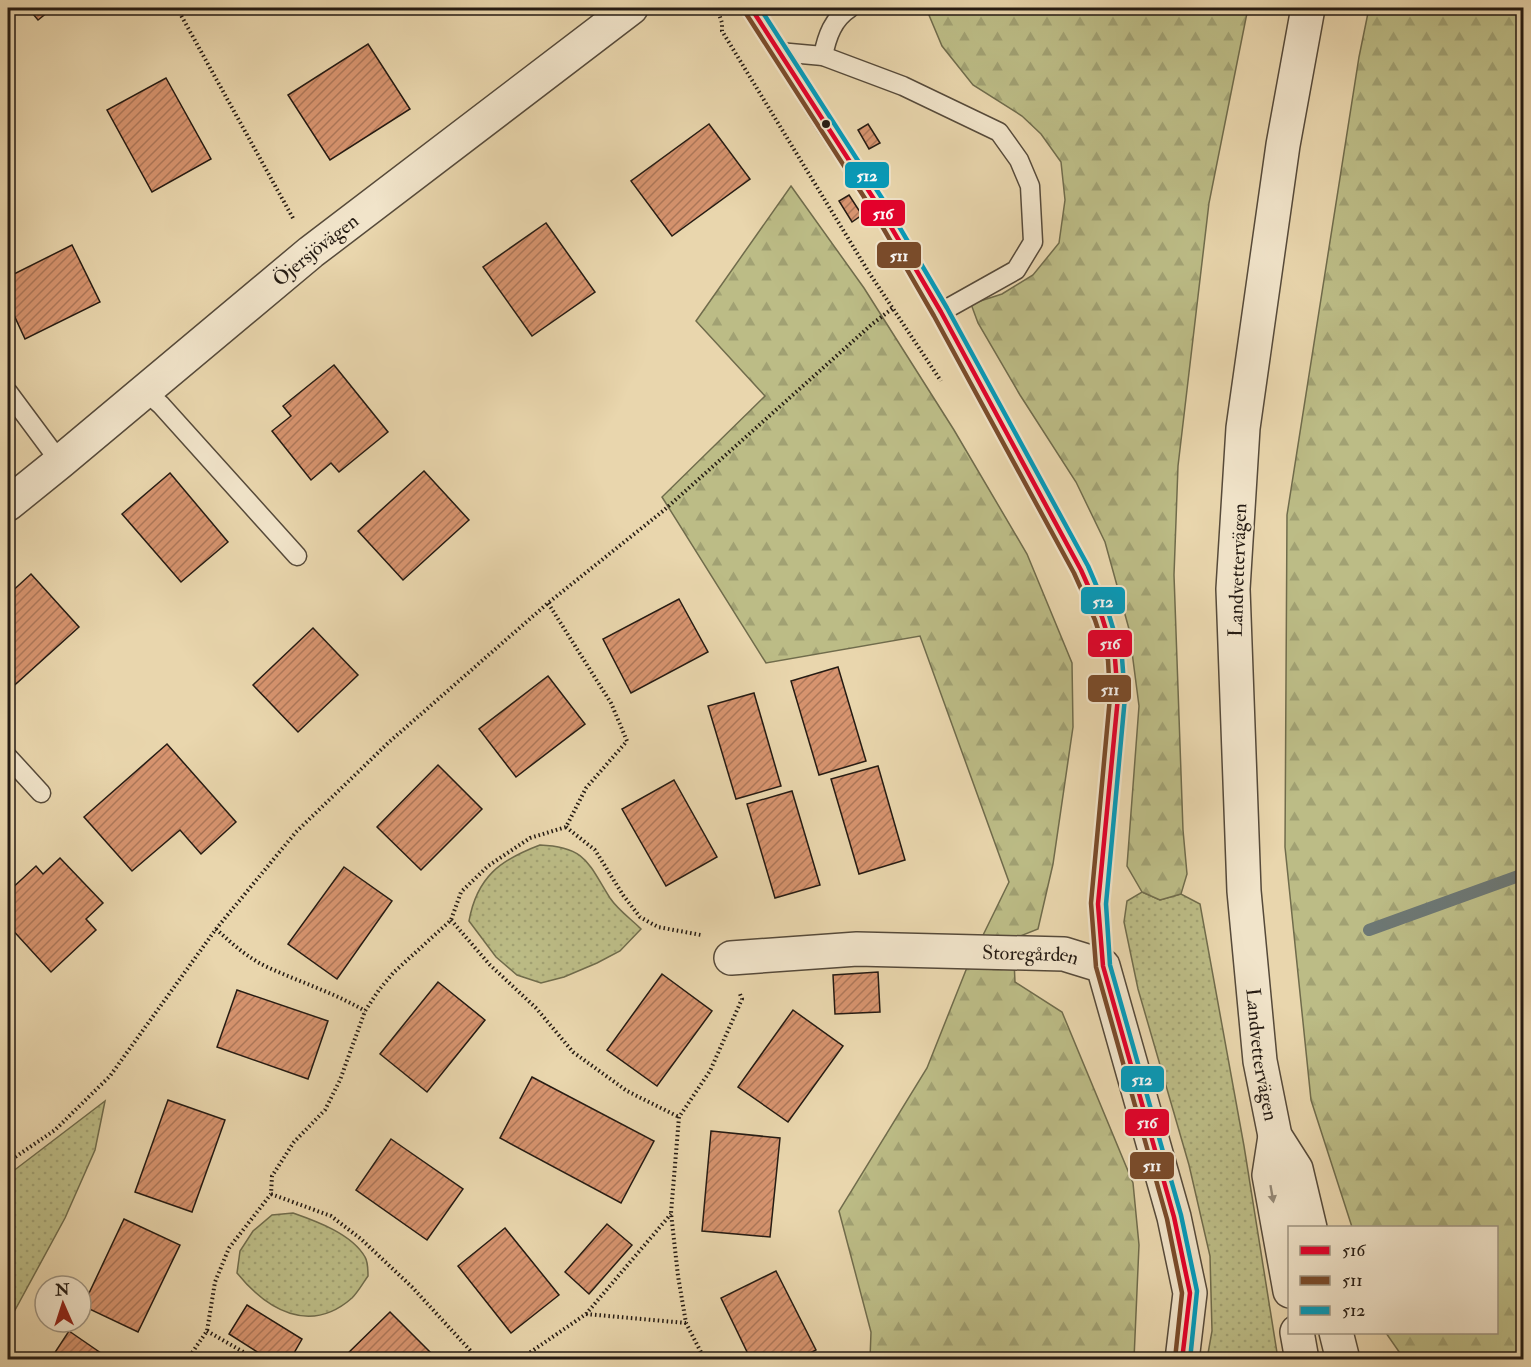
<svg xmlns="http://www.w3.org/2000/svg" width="1531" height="1367" viewBox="0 0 1531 1367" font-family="'IM FELL Double Pica',serif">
<defs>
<pattern id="grass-dots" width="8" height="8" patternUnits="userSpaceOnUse" patternTransform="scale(1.5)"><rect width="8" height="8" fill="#bcbc86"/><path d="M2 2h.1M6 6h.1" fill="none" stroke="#a1a173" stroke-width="1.8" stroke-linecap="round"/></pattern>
<pattern id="forest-firs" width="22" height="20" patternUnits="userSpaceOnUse" patternTransform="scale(1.5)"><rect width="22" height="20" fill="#bcbc86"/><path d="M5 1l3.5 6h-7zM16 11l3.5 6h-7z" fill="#a1a173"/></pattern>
<pattern id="building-hatch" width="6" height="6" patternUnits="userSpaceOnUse" patternTransform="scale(1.5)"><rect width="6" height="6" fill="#d7946f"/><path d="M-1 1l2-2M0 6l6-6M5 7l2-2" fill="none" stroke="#ae785a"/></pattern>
</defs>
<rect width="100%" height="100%" fill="#e9d6ad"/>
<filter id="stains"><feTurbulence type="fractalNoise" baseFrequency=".00333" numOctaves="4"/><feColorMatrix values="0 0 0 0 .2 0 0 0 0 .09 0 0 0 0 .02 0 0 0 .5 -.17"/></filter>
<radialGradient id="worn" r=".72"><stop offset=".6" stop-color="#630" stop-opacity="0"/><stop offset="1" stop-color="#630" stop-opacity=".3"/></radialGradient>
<g fill="url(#grass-dots)" stroke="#706c4c" stroke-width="1.5">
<path d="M 540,845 C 586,847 588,863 610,898 C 618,910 631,919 641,929 L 620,951 L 597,963 L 564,977 L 541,983 L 517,975 L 496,957 L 469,921 C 477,877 500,860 540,845 Z"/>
<path d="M 1142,892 L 1160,900 L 1181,894 L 1200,904 L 1244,1146 L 1278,1359 L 1207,1359 L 1212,1331 L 1210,1256 L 1189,1165 L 1138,989 L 1124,922 L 1127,901 Z"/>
<path d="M 105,1101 L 95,1150 L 65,1218 L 8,1323 L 8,1175 Z"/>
<path d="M 293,1213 C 316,1221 352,1234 365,1257 C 368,1262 368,1270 368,1276 C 363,1283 358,1292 352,1298 C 310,1335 267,1310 237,1273 L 240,1251 L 253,1231 L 272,1215 Z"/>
</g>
<g fill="url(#forest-firs)" stroke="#706c4c" stroke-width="1.5">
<path d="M 926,8 L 1248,8 L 1209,203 L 1178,466 L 1174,575 L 1183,830 L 1187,874 L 1181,894 L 1160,900 L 1142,892 L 1127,866 L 1139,706 L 1129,629 L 1105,542 L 1076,482 L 1020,395 L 978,323 L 971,304 L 1002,294 L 1033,275 L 1059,243 L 1065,200 L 1061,162 L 1041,134 L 1022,116 L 973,85 L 942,46 Z"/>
<path d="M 1369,8 L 1523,8 L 1523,1359 L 1404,1359 L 1386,1333 L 1496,1332 L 1496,1228 L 1352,1227 L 1311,1100 L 1285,847 L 1287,515 L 1359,57 Z"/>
<path d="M 791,186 L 864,288 L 954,430 L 1027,554 L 1072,663 L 1073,727 L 1053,864 L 1038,929 L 1013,939 L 1015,982 L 1062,1012 L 1133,1183 L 1139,1245 L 1134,1359 L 870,1359 L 871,1332 L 839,1211 L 927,1068 L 966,970 L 1009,882 L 920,636 L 766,663 L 662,497 L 765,396 L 696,321 Z"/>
</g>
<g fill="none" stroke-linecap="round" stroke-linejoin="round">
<path stroke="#6d7875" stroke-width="12" d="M 1369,930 L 1524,874"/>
</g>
<g fill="url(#building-hatch)" stroke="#251b13" stroke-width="1.5">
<path d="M 28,8 L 53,8 L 38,20 Z"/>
<path d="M 368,44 L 410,109 L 330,160 L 288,95 Z"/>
<path d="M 166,78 L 211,159 L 152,192 L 107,110 Z"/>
<path d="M 709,124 L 750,179 L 672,236 L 631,181 Z"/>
<path d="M 868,124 L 880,143 L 869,149 L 858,130 Z"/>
<path d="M 849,195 L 862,215 L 852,222 L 839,201 Z"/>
<path d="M 546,223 L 595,292 L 532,336 L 483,267 Z"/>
<path d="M 72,245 L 100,302 L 25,339 L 8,302 L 8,277 Z"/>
<path d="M 334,365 L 388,432 L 339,472 L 331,463 L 311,480 L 272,431 L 291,416 L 283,406 Z"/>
<path d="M 424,471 L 469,520 L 403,580 L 358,531 Z"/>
<path d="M 170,473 L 228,542 L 181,582 L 122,514 Z"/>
<path d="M 31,574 L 79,627 L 8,691 L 8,595 Z"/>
<path d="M 679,599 L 708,652 L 631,693 L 603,639 Z"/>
<path d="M 313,628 L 358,675 L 298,732 L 253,685 Z"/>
<path d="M 838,667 L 866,761 L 819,775 L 791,681 Z"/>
<path d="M 548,676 L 585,724 L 516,777 L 479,729 Z"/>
<path d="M 754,693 L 781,786 L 736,799 L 708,706 Z"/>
<path d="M 167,744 L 236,822 L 201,854 L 180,830 L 132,871 L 84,817 Z"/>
<path d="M 438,765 L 482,809 L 421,870 L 377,827 Z"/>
<path d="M 878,766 L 905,860 L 859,874 L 831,779 Z"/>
<path d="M 674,780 L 717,857 L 666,886 L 622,809 Z"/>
<path d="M 792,791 L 820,885 L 775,898 L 747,804 Z"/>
<path d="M 60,858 L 103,903 L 86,919 L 96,930 L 51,972 L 8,925 L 8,892 L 36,866 L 43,874 Z"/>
<path d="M 344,867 L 392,901 L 337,979 L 288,944 Z"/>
<path d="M 878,972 L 880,1012 L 835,1014 L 833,975 Z"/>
<path d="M 662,974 L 712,1011 L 657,1086 L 607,1050 Z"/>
<path d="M 438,982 L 485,1020 L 427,1092 L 380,1054 Z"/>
<path d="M 237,990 L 328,1021 L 308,1079 L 217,1047 Z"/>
<path d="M 793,1010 L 843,1046 L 788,1122 L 738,1087 Z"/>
<path d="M 532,1077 L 654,1141 L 621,1203 L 500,1138 Z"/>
<path d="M 168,1100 L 225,1120 L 192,1212 L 135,1192 Z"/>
<path d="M 711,1131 L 780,1138 L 770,1237 L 702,1231 Z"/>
<path d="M 391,1139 L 463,1189 L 427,1240 L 356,1190 Z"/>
<path d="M 124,1219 L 180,1245 L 138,1332 L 83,1306 Z"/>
<path d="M 607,1224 L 632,1245 L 589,1294 L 565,1272 Z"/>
<path d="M 505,1228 L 559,1295 L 511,1333 L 458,1266 Z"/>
<path d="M 776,1271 L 816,1350 L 796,1360 L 751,1360 L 721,1298 Z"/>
<path d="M 247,1305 L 302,1339 L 290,1360 L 270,1360 L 229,1334 Z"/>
<path d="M 390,1312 L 434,1356 L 430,1360 L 341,1360 Z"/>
<path d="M 69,1331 L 111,1360 L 50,1360 Z"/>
<path d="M 570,1353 L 631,1360 L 569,1360 Z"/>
</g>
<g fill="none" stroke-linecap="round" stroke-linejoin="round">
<defs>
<g id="service">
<path d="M 751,8 L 825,125 L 881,210 L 941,312 L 1081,570 L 1102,617 L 1115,659 L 1118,697 L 1098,904 L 1103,966"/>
<path d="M 779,52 L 823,56 L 903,86 L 999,132 L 1019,160 L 1030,186 L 1033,242 L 1016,270 L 941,312"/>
<path d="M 823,56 C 827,36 833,19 850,8"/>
<path d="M 145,391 L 161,405 L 297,556"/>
<path d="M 8,392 L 60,462"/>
<path d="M 8,757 L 41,793"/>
</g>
<g id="minor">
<path id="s1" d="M 8,504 L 60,462 L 311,252 L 631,8"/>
<path id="s2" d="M 731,958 L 857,949 L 1064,954 L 1103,966 L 1174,1217 L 1190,1293 L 1182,1360"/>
</g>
<g id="tertiary">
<path id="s3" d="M 1308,8 L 1283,145 L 1243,428 L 1233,589 L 1244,891 L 1260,1061 L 1275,1136 L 1296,1169 L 1310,1228"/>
<path d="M 1275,1136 L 1269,1175 L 1290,1291"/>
<path d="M 1297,1332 L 1302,1360"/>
<path d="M 1336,1332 L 1343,1360"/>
</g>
</defs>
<use href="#service" stroke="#564a3a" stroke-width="21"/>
<use href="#minor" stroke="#564a3a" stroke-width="36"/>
<use href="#tertiary" stroke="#564a3a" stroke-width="36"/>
<g stroke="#251b13" stroke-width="4" stroke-dasharray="1.5 3" stroke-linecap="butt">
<path d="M 177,8 L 294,220"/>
<path d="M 717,8 L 722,23 L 722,31 L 868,271 L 941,381"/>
<path d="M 566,827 L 595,850 L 623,895 L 640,917 L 658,927 L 701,935"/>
<path d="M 451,920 L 490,965 L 536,1008 L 573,1052 L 627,1091 L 679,1117"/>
<path d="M 216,929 C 231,943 247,957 265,966 C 299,982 333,992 365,1011"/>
<path d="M 8,1162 L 55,1130 L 110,1076 L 216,929 L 296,832 L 388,743 L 548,603 L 663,511 L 871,325 L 893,308"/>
<path d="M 271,1194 L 331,1216 L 361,1239 L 412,1287 L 479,1360"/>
<path d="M 586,1314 L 686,1323"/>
<path d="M 207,1331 L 257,1360"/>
<path d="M 187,1360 L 207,1331 L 215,1282 L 229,1248 L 271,1194 L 272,1176 L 294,1142 L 325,1110 L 340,1080 L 365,1011 L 379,990 L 393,973 L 451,920 L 461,892 L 488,866 L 530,838 L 566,827 L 586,788 L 627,741 L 611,703 L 548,603"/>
<path d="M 519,1360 L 586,1314 L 671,1214"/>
<path d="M 705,1360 L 686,1323 L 678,1276 L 671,1213 L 679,1117 L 710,1071 L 742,999 L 740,994"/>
</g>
<use href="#service" stroke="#f1e4ca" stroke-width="18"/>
<use href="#minor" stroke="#f1e4ca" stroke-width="33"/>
<use href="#tertiary" stroke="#f1e4ca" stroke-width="33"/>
<defs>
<path id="bus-1" d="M 751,8 L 881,210 L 941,312 L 1081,570 L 1102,617 L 1115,659 L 1118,697 L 1098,904 L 1103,966 L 1174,1217 L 1190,1293 L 1182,1360"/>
<path id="bus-2" d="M 745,12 L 875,214 L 934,316 L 1074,573 L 1095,620 L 1108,660 L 1110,697 L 1091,903 L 1096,967 L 1167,1219 L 1182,1293 L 1175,1359"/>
<path id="bus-3" d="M 760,8 L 887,206 L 947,308 L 1088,566 L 1109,615 L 1122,658 L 1125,697 L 1106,904 L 1110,965 L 1181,1215 L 1197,1291 L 1190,1360"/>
</defs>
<use href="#bus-1" stroke="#f1e4ca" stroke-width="9"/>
<use href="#bus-2" stroke="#f1e4ca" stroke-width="9"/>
<use href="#bus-3" stroke="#f1e4ca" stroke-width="9"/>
<use href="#bus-1" stroke="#e4002b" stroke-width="4.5"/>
<use href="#bus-2" stroke="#7a4b2a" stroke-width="4.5"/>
<use href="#bus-3" stroke="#049bbb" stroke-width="4.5"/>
</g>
<defs><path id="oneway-solid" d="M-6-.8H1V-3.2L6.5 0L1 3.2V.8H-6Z" transform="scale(1.5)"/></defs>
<use fill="#958a78" href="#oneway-solid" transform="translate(1272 1194) rotate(80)"/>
<circle fill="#251b13" stroke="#f1e4ca" stroke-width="2" cx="826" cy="124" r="5"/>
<g text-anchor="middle" stroke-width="4.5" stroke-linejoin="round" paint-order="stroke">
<g font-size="20" fill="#251b13" stroke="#f1e4ca">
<text dy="7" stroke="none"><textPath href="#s1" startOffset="399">Öjersjövägen</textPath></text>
<text transform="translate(1237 570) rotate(-88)" y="7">Landvettervägen</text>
<text dy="7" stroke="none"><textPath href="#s2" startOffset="300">Storegården</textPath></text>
<text dy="7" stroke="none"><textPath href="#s3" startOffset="1053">Landvettervägen</textPath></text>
</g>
</g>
<g stroke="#f1e4ca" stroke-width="2">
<rect x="844" y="161" width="46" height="28" rx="6" fill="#049bbb"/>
<rect x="860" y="199" width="46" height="28" rx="6" fill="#e4002b"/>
<rect x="876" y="241" width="46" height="28" rx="6" fill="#7a4b2a"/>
<rect x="1080" y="586" width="46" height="29" rx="6" fill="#049bbb"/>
<rect x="1087" y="629" width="46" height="29" rx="6" fill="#e4002b"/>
<rect x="1087" y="674" width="45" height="29" rx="6" fill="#7a4b2a"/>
<rect x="1120" y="1065" width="45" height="28" rx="6" fill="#049bbb"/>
<rect x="1124" y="1108" width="46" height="29" rx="6" fill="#e4002b"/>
<rect x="1129" y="1151" width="46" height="29" rx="6" fill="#7a4b2a"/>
</g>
<g font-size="16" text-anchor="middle" font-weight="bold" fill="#fff">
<text x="867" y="181">512</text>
<text x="883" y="219">516</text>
<text x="899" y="261">511</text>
<text x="1103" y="607">512</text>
<text x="1110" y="649">516</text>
<text x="1110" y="695">511</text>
<text x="1142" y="1085">512</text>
<text x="1147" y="1128">516</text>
<text x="1152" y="1171">511</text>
</g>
<rect width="1531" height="1367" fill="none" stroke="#e9d6ad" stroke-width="30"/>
<rect x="9" y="9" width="1513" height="1349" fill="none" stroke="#251b13" stroke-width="3"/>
<rect x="15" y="15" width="1501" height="1337" fill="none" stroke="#251b13" stroke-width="1.5"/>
<rect x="1288" y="1226" width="210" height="108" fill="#f1e4ca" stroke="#9f9481" stroke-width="1.5"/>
<rect x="1300" y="1246" width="30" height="9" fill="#e4002b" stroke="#9f9481" stroke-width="1.5"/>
<text x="1342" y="1256" font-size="18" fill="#251b13">516</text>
<rect x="1300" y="1276" width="30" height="9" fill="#7a4b2a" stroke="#9f9481" stroke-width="1.5"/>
<text x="1342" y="1286" font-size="18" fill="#251b13">511</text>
<rect x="1300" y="1306" width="30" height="9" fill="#049bbb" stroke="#9f9481" stroke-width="1.5"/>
<text x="1342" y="1316" font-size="18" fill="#251b13">512</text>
<g transform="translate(63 1304) rotate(357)"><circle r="28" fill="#f1e4ca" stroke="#9f9481" stroke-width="1.5"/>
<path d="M0-4.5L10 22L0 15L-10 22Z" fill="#8f2418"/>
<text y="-9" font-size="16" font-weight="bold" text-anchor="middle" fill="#251b13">N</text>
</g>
<rect width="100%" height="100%" filter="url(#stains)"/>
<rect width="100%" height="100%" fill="url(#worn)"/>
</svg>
